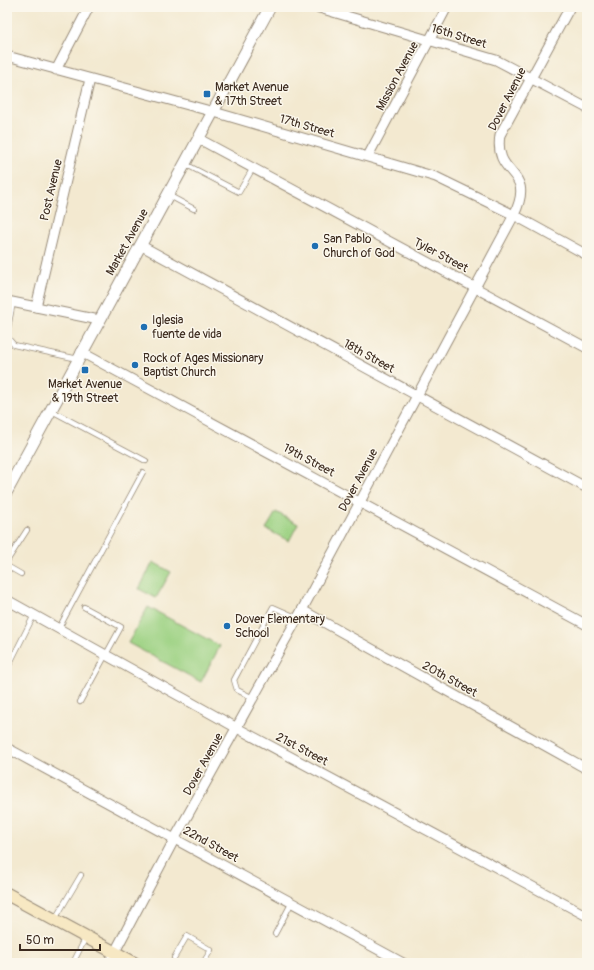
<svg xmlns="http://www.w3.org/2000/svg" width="594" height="970" viewBox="0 0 594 970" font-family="Pangolin,sans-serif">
<rect width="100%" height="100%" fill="#fbf7ec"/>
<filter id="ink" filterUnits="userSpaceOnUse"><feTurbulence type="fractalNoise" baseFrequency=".025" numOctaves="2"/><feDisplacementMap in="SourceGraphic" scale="8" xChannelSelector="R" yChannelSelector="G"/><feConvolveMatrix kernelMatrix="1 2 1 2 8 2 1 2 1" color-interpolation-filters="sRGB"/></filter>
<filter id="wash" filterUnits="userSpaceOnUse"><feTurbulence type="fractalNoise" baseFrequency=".012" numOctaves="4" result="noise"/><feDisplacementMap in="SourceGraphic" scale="16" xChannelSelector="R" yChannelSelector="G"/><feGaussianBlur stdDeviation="0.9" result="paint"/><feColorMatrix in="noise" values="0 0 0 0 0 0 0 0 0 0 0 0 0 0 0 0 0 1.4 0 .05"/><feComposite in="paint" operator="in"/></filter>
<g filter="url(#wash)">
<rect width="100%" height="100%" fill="#f3e9d0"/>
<g fill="#9dd283" stroke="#6c7e50">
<path d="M 276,512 L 298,524 L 289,541 L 266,529 Z"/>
<path d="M 153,562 L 171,572 L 156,598 L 139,589 Z"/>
<path d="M 148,607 L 220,646 L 201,682 L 128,643 Z"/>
</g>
</g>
<g filter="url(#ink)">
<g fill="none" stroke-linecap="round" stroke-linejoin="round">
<defs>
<g id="service">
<path d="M 185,164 L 239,192 L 253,168"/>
<path d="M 168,195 L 194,209"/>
<path d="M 7,333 L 13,302"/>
<path d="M 7,337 L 14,345 L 78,359"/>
<path d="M 52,411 L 146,461"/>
<path d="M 7,561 L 27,530"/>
<path d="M 7,566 L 21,574"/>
<path d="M 59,628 L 143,472"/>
<path d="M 7,669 L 34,615"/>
<path d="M 253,698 L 237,690 L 234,680 L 273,607 L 298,618"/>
<path d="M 80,702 L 121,627 L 84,607"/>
<path d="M 7,838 L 7,840"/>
<path d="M 55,919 L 81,875"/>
<path d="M 275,934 L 292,902"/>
<path d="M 174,958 L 187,936 L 211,950 L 203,963"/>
<path d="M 73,963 L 86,937"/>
</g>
<g id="minor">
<path d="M 316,7 L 496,60 L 587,108"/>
<path d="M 7,56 L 214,112 L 436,177 L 514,215 L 587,255"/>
<path d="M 56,70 L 89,7"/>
<path d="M 199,139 L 587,348"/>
<path d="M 368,156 L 447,7"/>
<path d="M 140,245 L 587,488"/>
<path d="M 7,301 L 99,320"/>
<path d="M 36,307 L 90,79"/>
<path d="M 81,352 L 587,625"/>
<path d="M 7,600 L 237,728 L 587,916"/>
<path d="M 302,610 L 587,769"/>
<path d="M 7,748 L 403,963"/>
<path d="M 109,963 L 175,838 L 302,610 L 514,215 C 537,167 493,179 500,135 L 570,7"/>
</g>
<path id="tertiary" d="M 7,491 L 270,7"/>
<path id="secondary" d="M 7,894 L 134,963"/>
</defs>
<use href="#service" stroke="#978a77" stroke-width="6"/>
<use href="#minor" stroke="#978a77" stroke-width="11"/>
<use href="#tertiary" stroke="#978a77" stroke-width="13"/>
<use href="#secondary" stroke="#978a77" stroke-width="14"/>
<use href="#service" stroke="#fff" stroke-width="4.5"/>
<use href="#minor" stroke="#fff" stroke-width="9"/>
<use href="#tertiary" stroke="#fff" stroke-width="11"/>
<use href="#secondary" stroke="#f7e8c3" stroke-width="12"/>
</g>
</g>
<g fill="#1f6fb2" stroke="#fbf7ec" stroke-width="1.5">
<rect x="203" y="90" width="8" height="8" rx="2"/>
<circle cx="315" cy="246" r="4"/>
<circle cx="144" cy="327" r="4"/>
<circle cx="135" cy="365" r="4"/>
<rect x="81" y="366" width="8" height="8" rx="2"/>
<circle cx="227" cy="626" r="4"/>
</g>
<g text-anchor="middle" stroke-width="3" stroke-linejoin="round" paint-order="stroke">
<g font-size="12" fill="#3b2a1e" stroke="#fbf7ec">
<text transform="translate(459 36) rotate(17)" y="4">16th Street</text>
<text transform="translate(397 76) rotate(-62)" y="4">Mission Avenue</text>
<text transform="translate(507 99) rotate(-63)" y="4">Dover Avenue</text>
<text transform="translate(307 126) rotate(16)" y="4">17th Street</text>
<text transform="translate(51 190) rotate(-77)" y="4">Post Avenue</text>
<text transform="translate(127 242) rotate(-61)" y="4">Market Avenue</text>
<text transform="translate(441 255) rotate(28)" y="4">Tyler Street</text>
<text transform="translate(369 356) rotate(29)" y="4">18th Street</text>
<text transform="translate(309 460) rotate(28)" y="4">19th Street</text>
<text transform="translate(358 480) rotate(-62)" y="4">Dover Avenue</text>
<text transform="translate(450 679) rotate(29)" y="4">20th Street</text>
<text transform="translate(302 749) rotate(28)" y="4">21st Street</text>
<text transform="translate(203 764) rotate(-61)" y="4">Dover Avenue</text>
<text transform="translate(211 844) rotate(29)" y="4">22nd Street</text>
</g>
<g font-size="12" fill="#3b2a1e" stroke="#fbf7ec" text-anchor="start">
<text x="215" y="91">Market Avenue<tspan x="215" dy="14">&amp; 17th Street</tspan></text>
<text x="323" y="243">San Pablo<tspan x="323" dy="14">Church of God</tspan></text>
<text x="152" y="324">Iglesia<tspan x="152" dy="14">fuente de vida</tspan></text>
<text x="143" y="362">Rock of Ages Missionary<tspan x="143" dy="14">Baptist Church</tspan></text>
<text x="85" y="388" text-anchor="middle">Market Avenue<tspan x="85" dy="14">&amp; 19th Street</tspan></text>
<text x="235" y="623">Dover Elementary<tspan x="235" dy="14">School</tspan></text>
</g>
</g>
<rect width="594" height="970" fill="none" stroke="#fbf7ec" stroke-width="24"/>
<path d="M20 944v6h80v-6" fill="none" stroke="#3b2a1e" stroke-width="2"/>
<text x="26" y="944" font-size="12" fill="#3b2a1e" stroke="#fbf7ec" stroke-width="3" paint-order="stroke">50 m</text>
</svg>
